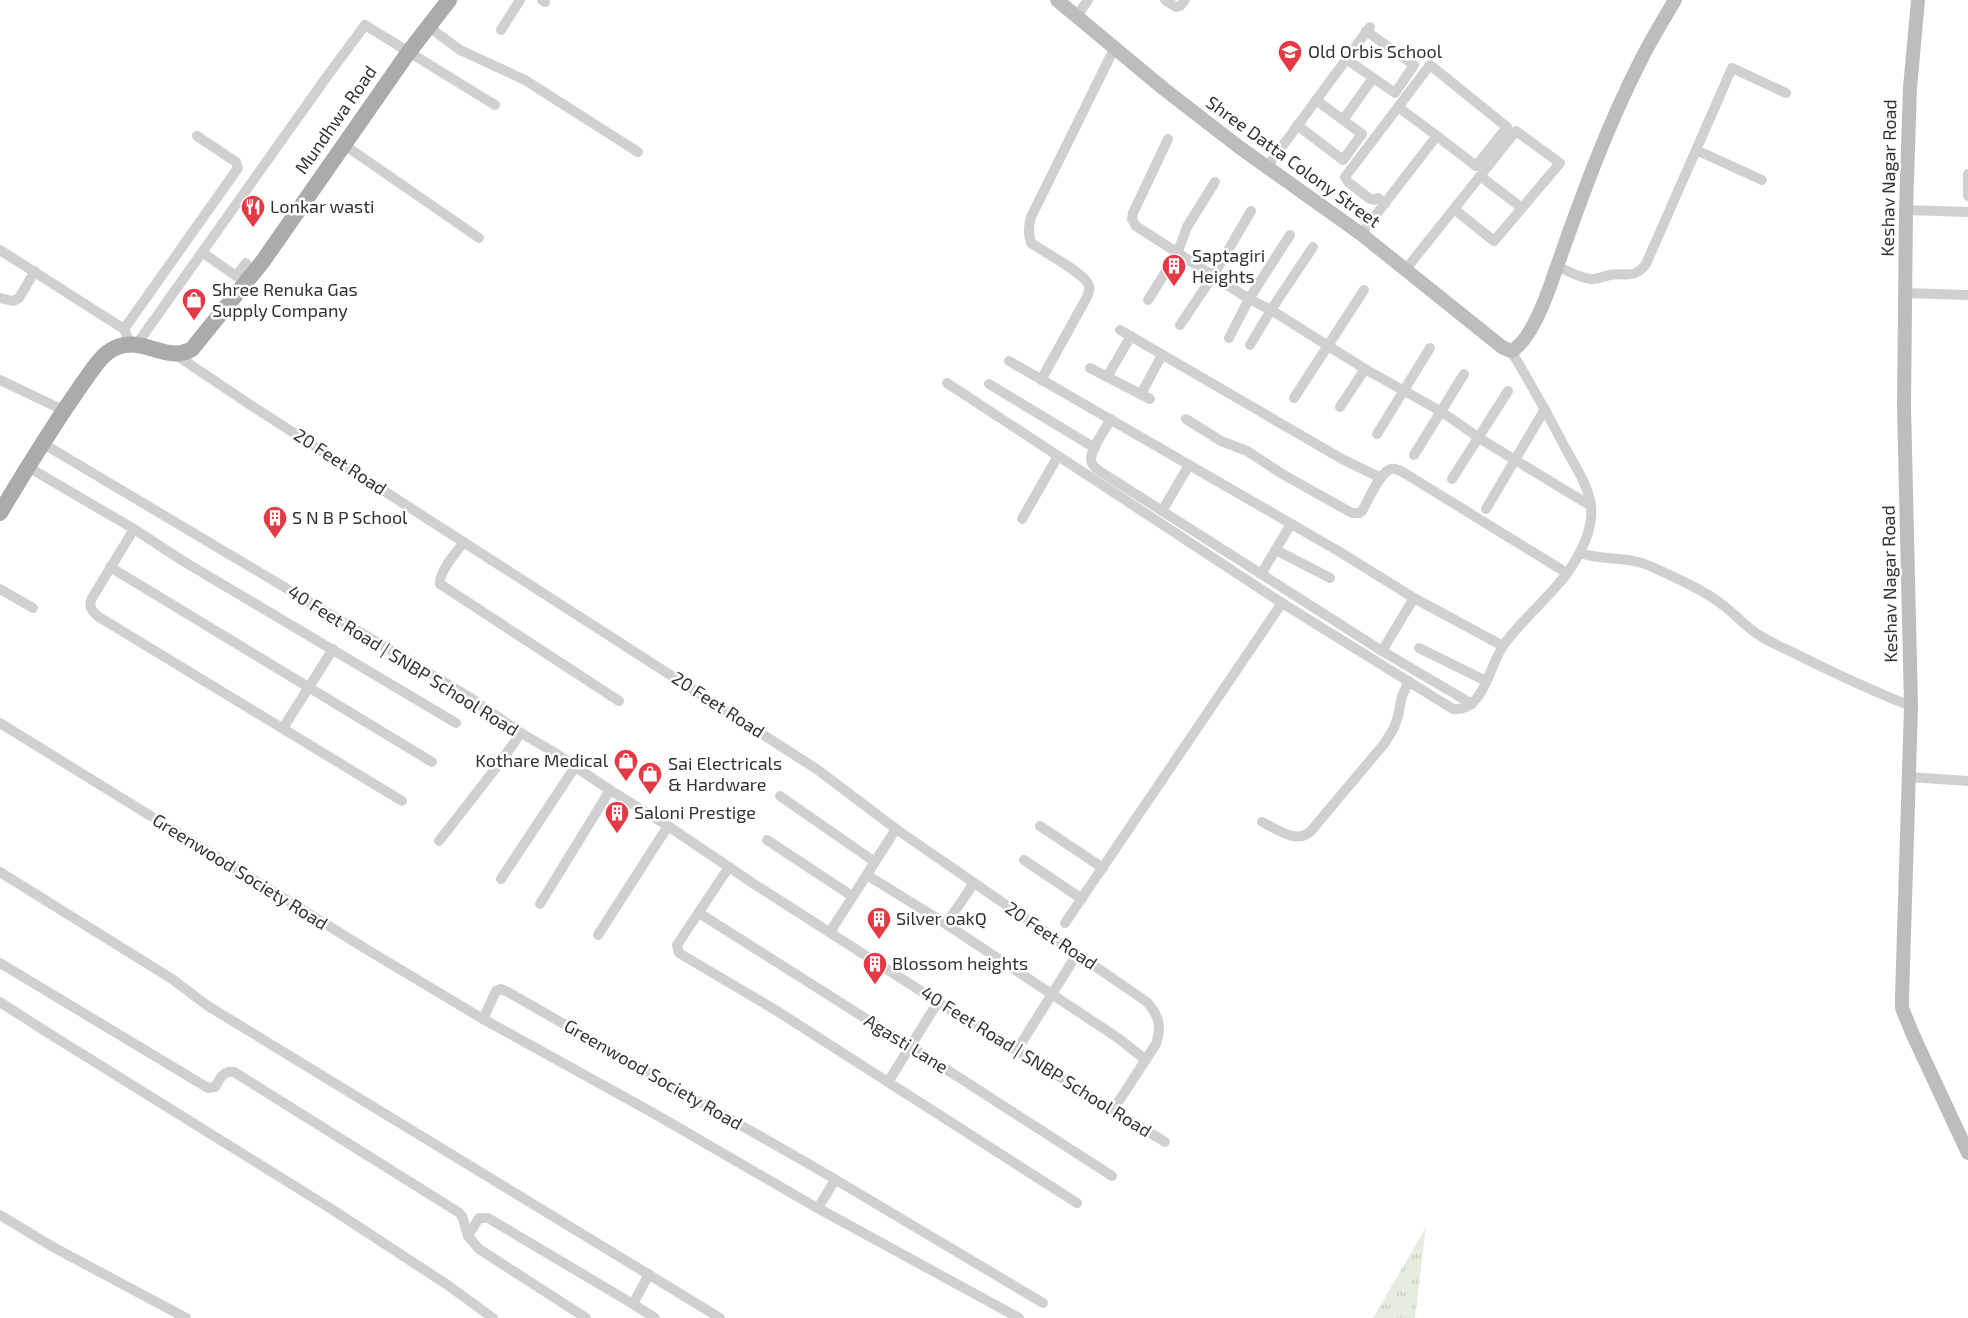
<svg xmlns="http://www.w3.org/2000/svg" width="1968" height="1318" viewBox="0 0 1968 1318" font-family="'Exo 2',sans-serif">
<defs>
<pattern id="grass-tufts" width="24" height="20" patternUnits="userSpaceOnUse" patternTransform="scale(1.25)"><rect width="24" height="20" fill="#e6ecdf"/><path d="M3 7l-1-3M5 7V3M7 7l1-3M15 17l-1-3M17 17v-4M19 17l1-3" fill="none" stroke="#c6cbc0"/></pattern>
</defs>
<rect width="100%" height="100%" fill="#fff"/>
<path fill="url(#grass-tufts)" d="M 1426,1227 L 1415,1318 L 1373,1318 Z"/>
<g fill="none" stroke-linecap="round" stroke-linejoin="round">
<g stroke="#d0d0d0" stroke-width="10">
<path d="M 542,0 L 545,2"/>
<path d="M 1165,0 L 1176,7 L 1180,6 L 1185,0"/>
<path d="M 1076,17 L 1088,0"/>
<path d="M 429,27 L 460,50 L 525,80 L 638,152"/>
<path d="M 501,30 L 520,0"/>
<path d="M 1346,59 L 1395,93 L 1414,65 L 1366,31"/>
<path d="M 1398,107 L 1437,136"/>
<path d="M 1343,120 L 1373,78"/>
<path d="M 1297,125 L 1343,160 L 1362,134 L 1316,100"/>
<path d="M 1168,139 L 1133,213 L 1132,219 L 1136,226 L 1249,299 L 1271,310 L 1365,369 L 1442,412 L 1479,438 L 1591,506"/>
<path d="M 343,144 L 479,238"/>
<path d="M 1696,150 L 1762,180"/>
<path d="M 1267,167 L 1370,27"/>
<path d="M 1968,174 L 1968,196"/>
<path d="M 1480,176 L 1522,208"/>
<path d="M 1906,210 L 1968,212"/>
<path d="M 1361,234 L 1429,146 L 1437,136 L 1476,166 L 1507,127 L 1430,65 L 1345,177 L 1348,182 L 1370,199 L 1374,200 L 1378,198 L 1385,204"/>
<path d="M 0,250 L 124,329 L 130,343"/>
<path d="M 203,253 L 236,276 L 246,263"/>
<path d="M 1557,266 C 1568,271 1580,278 1591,279 C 1598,280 1603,276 1610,275 C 1626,272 1634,280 1646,264 L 1732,68 L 1786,93"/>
<path d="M 1406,269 L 1516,131 L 1560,163 L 1494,241 L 1454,209"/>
<path d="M 1905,293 L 1968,295"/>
<path d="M 0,298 L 13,301 L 19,298 L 35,271"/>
<path d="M 1148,300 L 1177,254 L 1187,227 L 1215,182"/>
<path d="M 1180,325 L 1213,276 L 1251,211"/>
<path d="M 124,329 L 238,168 L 236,162 L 197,136"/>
<path d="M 1120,330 L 1342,459 L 1381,478"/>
<path d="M 1229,338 L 1249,299 L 1290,235"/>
<path d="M 137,344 L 323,82 L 365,25 L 495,105"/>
<path d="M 1250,345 L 1271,310 L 1313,247"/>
<path d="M 176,355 L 255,408 L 818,770 L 896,829 L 1147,1002 C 1159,1016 1162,1026 1156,1044 L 1113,1110"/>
<path d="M 1009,361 L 1340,552 L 1414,598 L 1503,646"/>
<path d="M 1090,368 L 1150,399"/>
<path d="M 1107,377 L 1131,336"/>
<path d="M 0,380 L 63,410"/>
<path d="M 1041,380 L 1087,297 C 1089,292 1091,287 1087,282 C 1078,270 1046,253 1031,243 C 1028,234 1028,227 1031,217 L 1114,49"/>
<path d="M 947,383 L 1282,603 L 1453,709 C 1484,712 1489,666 1503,646 C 1521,620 1549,598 1568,572 C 1581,553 1594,529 1591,505 C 1588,486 1577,469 1568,453 C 1550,418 1531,384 1511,351"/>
<path d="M 989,384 L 1095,448"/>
<path d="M 1141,394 L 1162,355"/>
<path d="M 1294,398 L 1364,290"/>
<path d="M 1340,407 L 1365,369"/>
<path d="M 1111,419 C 1105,430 1092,446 1091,459 C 1091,465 1096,469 1101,472 L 1382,651 L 1472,704"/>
<path d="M 1186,419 L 1221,441 L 1247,451 L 1284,475 L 1352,513 L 1359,513 L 1362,511 C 1368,501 1379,474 1389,470 C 1393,467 1397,470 1401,471 L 1567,573"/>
<path d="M 1377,434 L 1430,348"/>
<path d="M 42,443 L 471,698 L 521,733 L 552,751 L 610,790 L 668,826 L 751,882 L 938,1002 L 1165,1142"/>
<path d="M 1414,455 L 1464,374"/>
<path d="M 28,467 L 134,529 L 183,561 L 456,723"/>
<path d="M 1452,479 L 1508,391"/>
<path d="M 1486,509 L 1545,409"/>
<path d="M 1162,511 L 1189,465"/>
<path d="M 1022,519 L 1058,456"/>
<path d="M 134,529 L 92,598 C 88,608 92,611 99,617 L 402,801"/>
<path d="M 464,542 C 457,551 438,573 440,584 L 619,701"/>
<path d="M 1276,550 L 1330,578"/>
<path d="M 1580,553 C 1604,561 1627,556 1650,566 C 1672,576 1706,591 1724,606 C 1736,615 1746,627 1759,635 C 1771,643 1784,648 1796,654 C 1834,673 1872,691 1911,706"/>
<path d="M 110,567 L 432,762"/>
<path d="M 1261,574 L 1291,524"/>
<path d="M 0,589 L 33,608"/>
<path d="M 1419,648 L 1486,681"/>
<path d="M 1382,651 L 1414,598"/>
<path d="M 0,723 L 371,952 L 483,1019 L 655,1114 L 812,1205 L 1019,1318"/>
<path d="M 283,728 L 333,649"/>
<path d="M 1909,777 L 1968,781"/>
<path d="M 780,796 L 875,862"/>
<path d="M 1262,822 C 1277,829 1295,844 1310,832 L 1384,744 L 1394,728 L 1398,716 L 1402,696 L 1409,681"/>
<path d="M 1040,826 L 1103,868"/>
<path d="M 767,840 L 852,896"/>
<path d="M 439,841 L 499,764 L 521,733"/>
<path d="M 1024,860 L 1082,899"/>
<path d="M 729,867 L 677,945 L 679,953 L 777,1011 L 1077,1203"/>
<path d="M 0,872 L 172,979 L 208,1006 L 720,1318"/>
<path d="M 867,875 L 946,924 L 1118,1038 L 1146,1060"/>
<path d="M 501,879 L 575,767"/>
<path d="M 540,904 L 610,790"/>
<path d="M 699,913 L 963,1080 L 1112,1176"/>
<path d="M 1065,923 L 1282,603"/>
<path d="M 946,924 L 974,883"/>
<path d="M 830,932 L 896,829"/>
<path d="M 598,935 L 668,826"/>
<path d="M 0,963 L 208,1088 L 215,1087 C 220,1079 223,1070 234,1072 L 458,1212 L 462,1216 L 468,1236 L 479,1249 L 586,1318"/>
<path d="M 0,1002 L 45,1031 L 333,1210 L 449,1286 L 493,1318"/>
<path d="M 483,1019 L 496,991 L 501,989 L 508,992 L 821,1171 L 1043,1303"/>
<path d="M 1017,1050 L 1077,954"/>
<path d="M 888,1082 L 938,1002"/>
<path d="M 818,1208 L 835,1180"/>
<path d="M 0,1215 L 53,1247 L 186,1318"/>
<path d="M 468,1236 L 479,1218 L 488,1218 L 633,1304"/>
<path d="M 649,1274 L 633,1304 L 655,1318"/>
</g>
<g stroke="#bdbdbd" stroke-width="14">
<path d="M 1057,0 L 1164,89 L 1239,147 L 1361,234 L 1502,347 L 1511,351 C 1531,342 1548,293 1555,272 C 1580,201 1606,128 1641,60 C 1651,40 1663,20 1675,0"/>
<path d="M 1918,0 L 1910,88 L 1906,210 L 1904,406 L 1911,706 L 1902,998 L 1902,1008 L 1913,1035 L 1968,1153"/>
</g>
<path stroke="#ababab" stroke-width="16" d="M 0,513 C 26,469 53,426 82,384 C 92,371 100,355 115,348 C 144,335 166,364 192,349 L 263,261 L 408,53 L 449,0"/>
</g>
<defs>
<symbol id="school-pin" viewBox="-11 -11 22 30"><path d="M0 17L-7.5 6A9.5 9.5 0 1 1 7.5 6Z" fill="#e63946" stroke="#fff"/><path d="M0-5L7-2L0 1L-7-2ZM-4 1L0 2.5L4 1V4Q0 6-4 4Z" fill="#fff"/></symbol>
<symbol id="restaurant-pin" viewBox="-11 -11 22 30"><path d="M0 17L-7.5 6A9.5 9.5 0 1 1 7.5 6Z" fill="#e63946" stroke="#fff"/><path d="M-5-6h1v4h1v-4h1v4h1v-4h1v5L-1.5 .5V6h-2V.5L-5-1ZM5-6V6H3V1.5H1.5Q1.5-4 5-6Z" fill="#fff"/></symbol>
<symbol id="building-pin" viewBox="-11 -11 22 30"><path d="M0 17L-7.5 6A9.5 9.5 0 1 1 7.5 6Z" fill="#e63946" stroke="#fff"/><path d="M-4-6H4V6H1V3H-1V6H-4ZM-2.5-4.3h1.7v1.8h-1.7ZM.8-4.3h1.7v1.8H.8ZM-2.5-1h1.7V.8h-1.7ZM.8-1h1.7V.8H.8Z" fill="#fff"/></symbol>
<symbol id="shop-pin" viewBox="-11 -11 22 30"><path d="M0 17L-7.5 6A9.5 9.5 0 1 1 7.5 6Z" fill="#e63946" stroke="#fff"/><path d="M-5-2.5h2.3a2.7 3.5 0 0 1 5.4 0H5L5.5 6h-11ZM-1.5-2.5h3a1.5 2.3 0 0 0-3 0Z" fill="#fff"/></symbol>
</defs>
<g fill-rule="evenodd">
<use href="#school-pin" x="1276" y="38" width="28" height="38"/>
<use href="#restaurant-pin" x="239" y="193" width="28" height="38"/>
<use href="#building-pin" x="1160" y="252" width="28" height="38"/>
<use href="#shop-pin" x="180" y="286" width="28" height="38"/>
<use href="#building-pin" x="261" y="504" width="28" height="38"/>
<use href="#shop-pin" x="612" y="747" width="28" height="38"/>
<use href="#shop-pin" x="636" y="760" width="28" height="38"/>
<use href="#building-pin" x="603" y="799" width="28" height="38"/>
<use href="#building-pin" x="865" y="905" width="28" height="38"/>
<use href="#building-pin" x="861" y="950" width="28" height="38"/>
</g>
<g text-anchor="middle" stroke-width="5" stroke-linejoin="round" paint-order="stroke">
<g font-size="18" fill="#333" stroke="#fff" text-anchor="start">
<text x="1308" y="58">Old Orbis School</text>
<text x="270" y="213">Lonkar wasti</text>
<text x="1192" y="262">Saptagiri<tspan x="1192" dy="21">Heights</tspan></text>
<text x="212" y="296">Shree Renuka Gas<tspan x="212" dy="21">Supply Company</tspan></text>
<text x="292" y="524">S N B P School</text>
<text x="608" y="767" text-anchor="end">Kothare Medical</text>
<text x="668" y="770">Sai Electricals<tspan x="668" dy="21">&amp; Hardware</tspan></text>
<text x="634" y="819">Saloni Prestige</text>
<text x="896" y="925">Silver oakQ</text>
<text x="892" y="970">Blossom heights</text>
</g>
<g font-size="18" fill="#333" stroke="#fff">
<text transform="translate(336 120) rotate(-55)" y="6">Mundhwa Road</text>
<text transform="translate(1293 162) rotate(36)" y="6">Shree Datta Colony Street</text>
<text transform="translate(1889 178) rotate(-89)" y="6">Keshav Nagar Road</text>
<text transform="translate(340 462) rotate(33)" y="6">20 Feet Road</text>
<text transform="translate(1890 584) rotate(-91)" y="6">Keshav Nagar Road</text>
<text transform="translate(403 661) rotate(32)" y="6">40 Feet Road | SNBP School Road</text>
<text transform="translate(718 705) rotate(33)" y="6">20 Feet Road</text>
<text transform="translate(240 872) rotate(32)" y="6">Greenwood Society Road</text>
<text transform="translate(1051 936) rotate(34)" y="6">20 Feet Road</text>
<text transform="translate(906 1044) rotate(32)" y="6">Agasti Lane</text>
<text transform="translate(1036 1062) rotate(32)" y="6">40 Feet Road | SNBP School Road</text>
<text transform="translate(653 1075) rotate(30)" y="6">Greenwood Society Road</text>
</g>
</g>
</svg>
